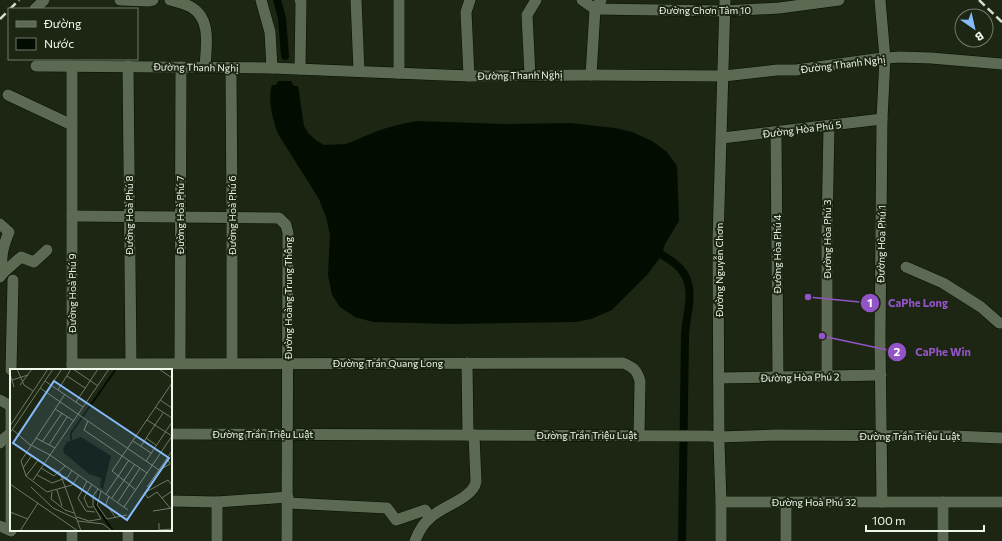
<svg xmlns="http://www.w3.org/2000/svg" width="1002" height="541" viewBox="0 0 1002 541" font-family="Commissioner,sans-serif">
<rect width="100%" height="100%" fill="#1c2613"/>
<path fill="#030c00" d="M 278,81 L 291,81 L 294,86 L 298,86 L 304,126 L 308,133 L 317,141 L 324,145 L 346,144 L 380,130 L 397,125 L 417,121 L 503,124 L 570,123 L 615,128 L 632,132 L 652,141 L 667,152 L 677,166 L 679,221 L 665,244 L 662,255 L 647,275 L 612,310 L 591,319 L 576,322 L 452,324 L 373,322 L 355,317 L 340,307 L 332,295 L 328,275 L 330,235 L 326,217 L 319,199 L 278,134 C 273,120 267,100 272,85 L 276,85 Z"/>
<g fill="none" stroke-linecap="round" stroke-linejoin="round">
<g stroke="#030c00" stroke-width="8">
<path d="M 277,0 L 282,18 L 285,56"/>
<path d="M 662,255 C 673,261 685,270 688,283 C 693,300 685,319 685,337 C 684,405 683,473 682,541"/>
</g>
<defs>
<g id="minor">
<path d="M 120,0 L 148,1 L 153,0"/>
<path d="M 170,0 C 177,2 184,3 191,7 C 212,19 206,47 205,67"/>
<path d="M 261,0 L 270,32 L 272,68"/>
<path d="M 300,0 L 301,2 L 300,69"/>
<path d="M 356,0 L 359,71"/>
<path d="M 399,0 L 399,73"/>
<path d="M 582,0 L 595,9"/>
<path d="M 880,0 L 885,58 L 882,119 L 880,339 L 882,502"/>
<path d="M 35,9 L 44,0"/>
<path d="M 595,9 L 725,11 L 779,8 L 839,0"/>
<path d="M 36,66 L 272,68 L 469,76 L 591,75 L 724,76 L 777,70 L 796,70 L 875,59 L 899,57 L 931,58 L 1002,64"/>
<path d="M 72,66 L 72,369"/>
<path d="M 128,66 L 131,363"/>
<path d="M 231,68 L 232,218 L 232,363"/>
<path d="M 530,75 L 527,15 L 536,0"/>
<path d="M 591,75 L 595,9 L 601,0"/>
<path d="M 469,76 L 466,12 L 470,0"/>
<path d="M 8,95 L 72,125"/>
<path d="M 776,132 L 778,377"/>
<path d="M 722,138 L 882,119"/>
<path d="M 72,216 L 279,218 L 286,225 L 288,233 L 287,541"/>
<path d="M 0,224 L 9,232 C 3,246 0,258 3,273 L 0,277"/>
<path d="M 906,267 L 943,283 L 981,307 L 999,323 L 1002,323"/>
<path d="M 3,273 L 21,257 L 34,262 L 47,250"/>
<path d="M 180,363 L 181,67"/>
<path d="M 467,363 L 468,435"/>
<path d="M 72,364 L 623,363 C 633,367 637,370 640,381 L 639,436"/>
<path d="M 11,370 L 13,280"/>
<path d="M 827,376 L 827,230 L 829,126"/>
<path d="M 719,378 L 881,375"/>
<path d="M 0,400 L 11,406"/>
<path d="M 11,409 L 11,522"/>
<path d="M 171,434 L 709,436 L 719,437 L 777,435 L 954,436 L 1002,438"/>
<path d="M 0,443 L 3,439 L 11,433"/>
<path d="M 171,501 L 217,502 L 288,497"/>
<path d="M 217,502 L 217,541"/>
<path d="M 721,502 L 1002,502"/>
<path d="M 943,502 L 943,541"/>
<path d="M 288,503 L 387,508 L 396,520 L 425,510 L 430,517"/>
<path d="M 0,526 L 11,531"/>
<path d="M 128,530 L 128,541"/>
<path d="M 72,541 L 72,530"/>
<path d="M 415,541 C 418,533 424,523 430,518 C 442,506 472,499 476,482 L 474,435"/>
<path d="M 721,541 L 721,502 L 719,442 L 718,240 L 725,0"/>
<path d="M 786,541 L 786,502"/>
</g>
</defs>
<use href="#minor" stroke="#060f01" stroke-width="12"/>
<use href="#minor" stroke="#5d6a53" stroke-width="11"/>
<g stroke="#d5ddd0" stroke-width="2.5" stroke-dasharray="8 4" stroke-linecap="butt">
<path d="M 979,0 L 1002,22"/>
<path d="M 10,9 L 19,0"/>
<path d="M 0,19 L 9,10"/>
</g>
</g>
<g text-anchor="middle" stroke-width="4" stroke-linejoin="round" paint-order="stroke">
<g font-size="10" fill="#eef6e9" stroke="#1c2613">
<text x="705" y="14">Đường Chơn Tâm 10</text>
<text transform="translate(843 64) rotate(-7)" y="4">Đường Thanh Nghị</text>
<text transform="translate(196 67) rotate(1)" y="4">Đường Thanh Nghị</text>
<text transform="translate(520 75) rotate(-1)" y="4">Đường Thanh Nghị</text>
<text transform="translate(802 129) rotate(-7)" y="4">Đường Hòa Phú 5</text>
<text transform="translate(129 215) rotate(-90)" y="4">Đường Hoà Phú 8</text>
<text transform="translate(180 215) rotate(-90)" y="4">Đường Hoà Phú 7</text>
<text transform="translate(232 215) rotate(-90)" y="4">Đường Hoà Phú 6</text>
<text transform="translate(827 239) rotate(-90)" y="4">Đường Hòa Phú 3</text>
<text transform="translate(881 244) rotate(-89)" y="4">Đường Hòa Phú 1</text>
<text transform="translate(777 254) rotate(-90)" y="4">Đường Hòa Phú 4</text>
<text transform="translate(719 270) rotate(-90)" y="4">Đường Nguyễn Chơn</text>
<text transform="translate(72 293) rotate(-90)" y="4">Đường Hoà Phú 9</text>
<text transform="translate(288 298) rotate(-90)" y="4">Đường Hoàng Trung Thông</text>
<text x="388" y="367">Đường Trần Quang Long</text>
<text transform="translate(800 377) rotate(-1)" y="4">Đường Hòa Phú 2</text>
<text x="263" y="438">Đường Trần Triệu Luật</text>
<text x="587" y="439">Đường Trần Triệu Luật</text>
<text x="910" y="440">Đường Trần Triệu Luật</text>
<text x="814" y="506">Đường Hoà Phú 32</text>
</g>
</g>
<g transform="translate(10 369)">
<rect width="162" height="162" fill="#1c2613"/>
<path d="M 71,68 L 101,87 L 93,120 L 90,118 L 91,109 L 79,105 L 54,84 L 53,80 L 57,73 Z" fill="#030c00"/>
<path fill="none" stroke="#030c00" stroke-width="2" d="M 61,71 L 61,64 L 106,0M 89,122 L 86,137 L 103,162"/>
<path fill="none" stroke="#707969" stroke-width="1" d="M 7,0 L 14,16 L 23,22M 63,0 L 88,17M 149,0 L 162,9M 0,5 L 4,18M 57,7 L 75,19M 2,11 L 18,6M 35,12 L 73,38M 10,16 L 22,0M 41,16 L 52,0M 30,19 L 149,101 L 160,95 L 157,89M 48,21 L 61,0M 55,25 L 11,92 L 16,107 L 37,123 L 62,116 L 69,106M 150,31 L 162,39M 66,33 L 88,0M 145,38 L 162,49M 45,40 L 64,52M 137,51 L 162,67M 78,52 L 74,61 L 137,104M 0,57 L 38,0M 2,60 L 19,75 L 40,86 L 118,141M 0,64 L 43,0M 26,69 L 45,79M 136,69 L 146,76M 123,72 L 141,84M 32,73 L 52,44M 39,76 L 57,48M 131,77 L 153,44M 16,84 L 50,104M 136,92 L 162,53M 13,99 L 22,86M 31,99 L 44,107 L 55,97M 50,104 L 71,162M 27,106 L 42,114 L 58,108 L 62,101M 16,107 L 29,90M 23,111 L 99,0M 77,112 L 68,129 L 76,142 L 85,143M 0,115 L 68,162M 82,115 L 74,129 L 78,138 L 83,138M 21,118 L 43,139 L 67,150M 137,118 L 162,82M 47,121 L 52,137M 126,121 L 102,102 L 162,14M 91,122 L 87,136 L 97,150 L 117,146M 42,123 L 41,130 L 55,141 L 64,144M 96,125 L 119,91M 99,127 L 96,135 L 106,149M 102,129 L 125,95M 152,129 L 162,122M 108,133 L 130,99M 114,138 L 162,67M 160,139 L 147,123 L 138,129 L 134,124 L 158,111 L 162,116M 101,140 L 111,147M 143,142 L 162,139M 0,143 L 18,150M 67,148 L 79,152 L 91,150 L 83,136 L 83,127 L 88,120M 68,152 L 93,155 L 102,162M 149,154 L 149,161 L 162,160M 10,162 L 28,134"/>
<path fill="#85bbfb" fill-opacity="0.15" stroke="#85bbfb" stroke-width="2" d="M 44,12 L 159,89 L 117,151 L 3,74 Z"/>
<rect width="162" height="162" fill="none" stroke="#eef6e9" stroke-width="2"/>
</g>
<path fill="none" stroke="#9254c7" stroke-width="1.5" d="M808 297L870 303M822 336L897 352"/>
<g fill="#9254c7" stroke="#1c2613" stroke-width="1.5">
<circle cx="808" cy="297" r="4"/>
<circle cx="822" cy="336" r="4"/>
<circle cx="870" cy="303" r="10"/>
<circle cx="897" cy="352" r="10"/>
</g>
<g font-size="12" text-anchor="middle" font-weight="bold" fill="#fff">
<text x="870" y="307">1</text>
<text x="897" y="356">2</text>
</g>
<g font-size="11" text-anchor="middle" font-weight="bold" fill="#9254c7" stroke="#1c2613" stroke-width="4" stroke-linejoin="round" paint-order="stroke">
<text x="918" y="307">CaPhe Long</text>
<text x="943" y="356">CaPhe Win</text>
</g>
<rect x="8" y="8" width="130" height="52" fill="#1c2613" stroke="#707969"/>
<rect x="16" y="21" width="20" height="6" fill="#5d6a53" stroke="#707969"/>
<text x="44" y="28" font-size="12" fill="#eef6e9">Đường</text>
<rect x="16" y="38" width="20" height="12" fill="#030c00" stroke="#707969"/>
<text x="44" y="48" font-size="12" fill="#eef6e9">Nước</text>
<g transform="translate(974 28) rotate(146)"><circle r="19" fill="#1c2613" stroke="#707969"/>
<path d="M0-3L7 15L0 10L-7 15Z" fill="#85bbfb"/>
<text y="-6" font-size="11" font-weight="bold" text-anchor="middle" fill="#eef6e9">B</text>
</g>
<path d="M866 525v6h118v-6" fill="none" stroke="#eef6e9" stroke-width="2"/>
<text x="872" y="525" font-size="12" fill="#eef6e9" stroke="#1c2613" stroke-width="3" paint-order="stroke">100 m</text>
</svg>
